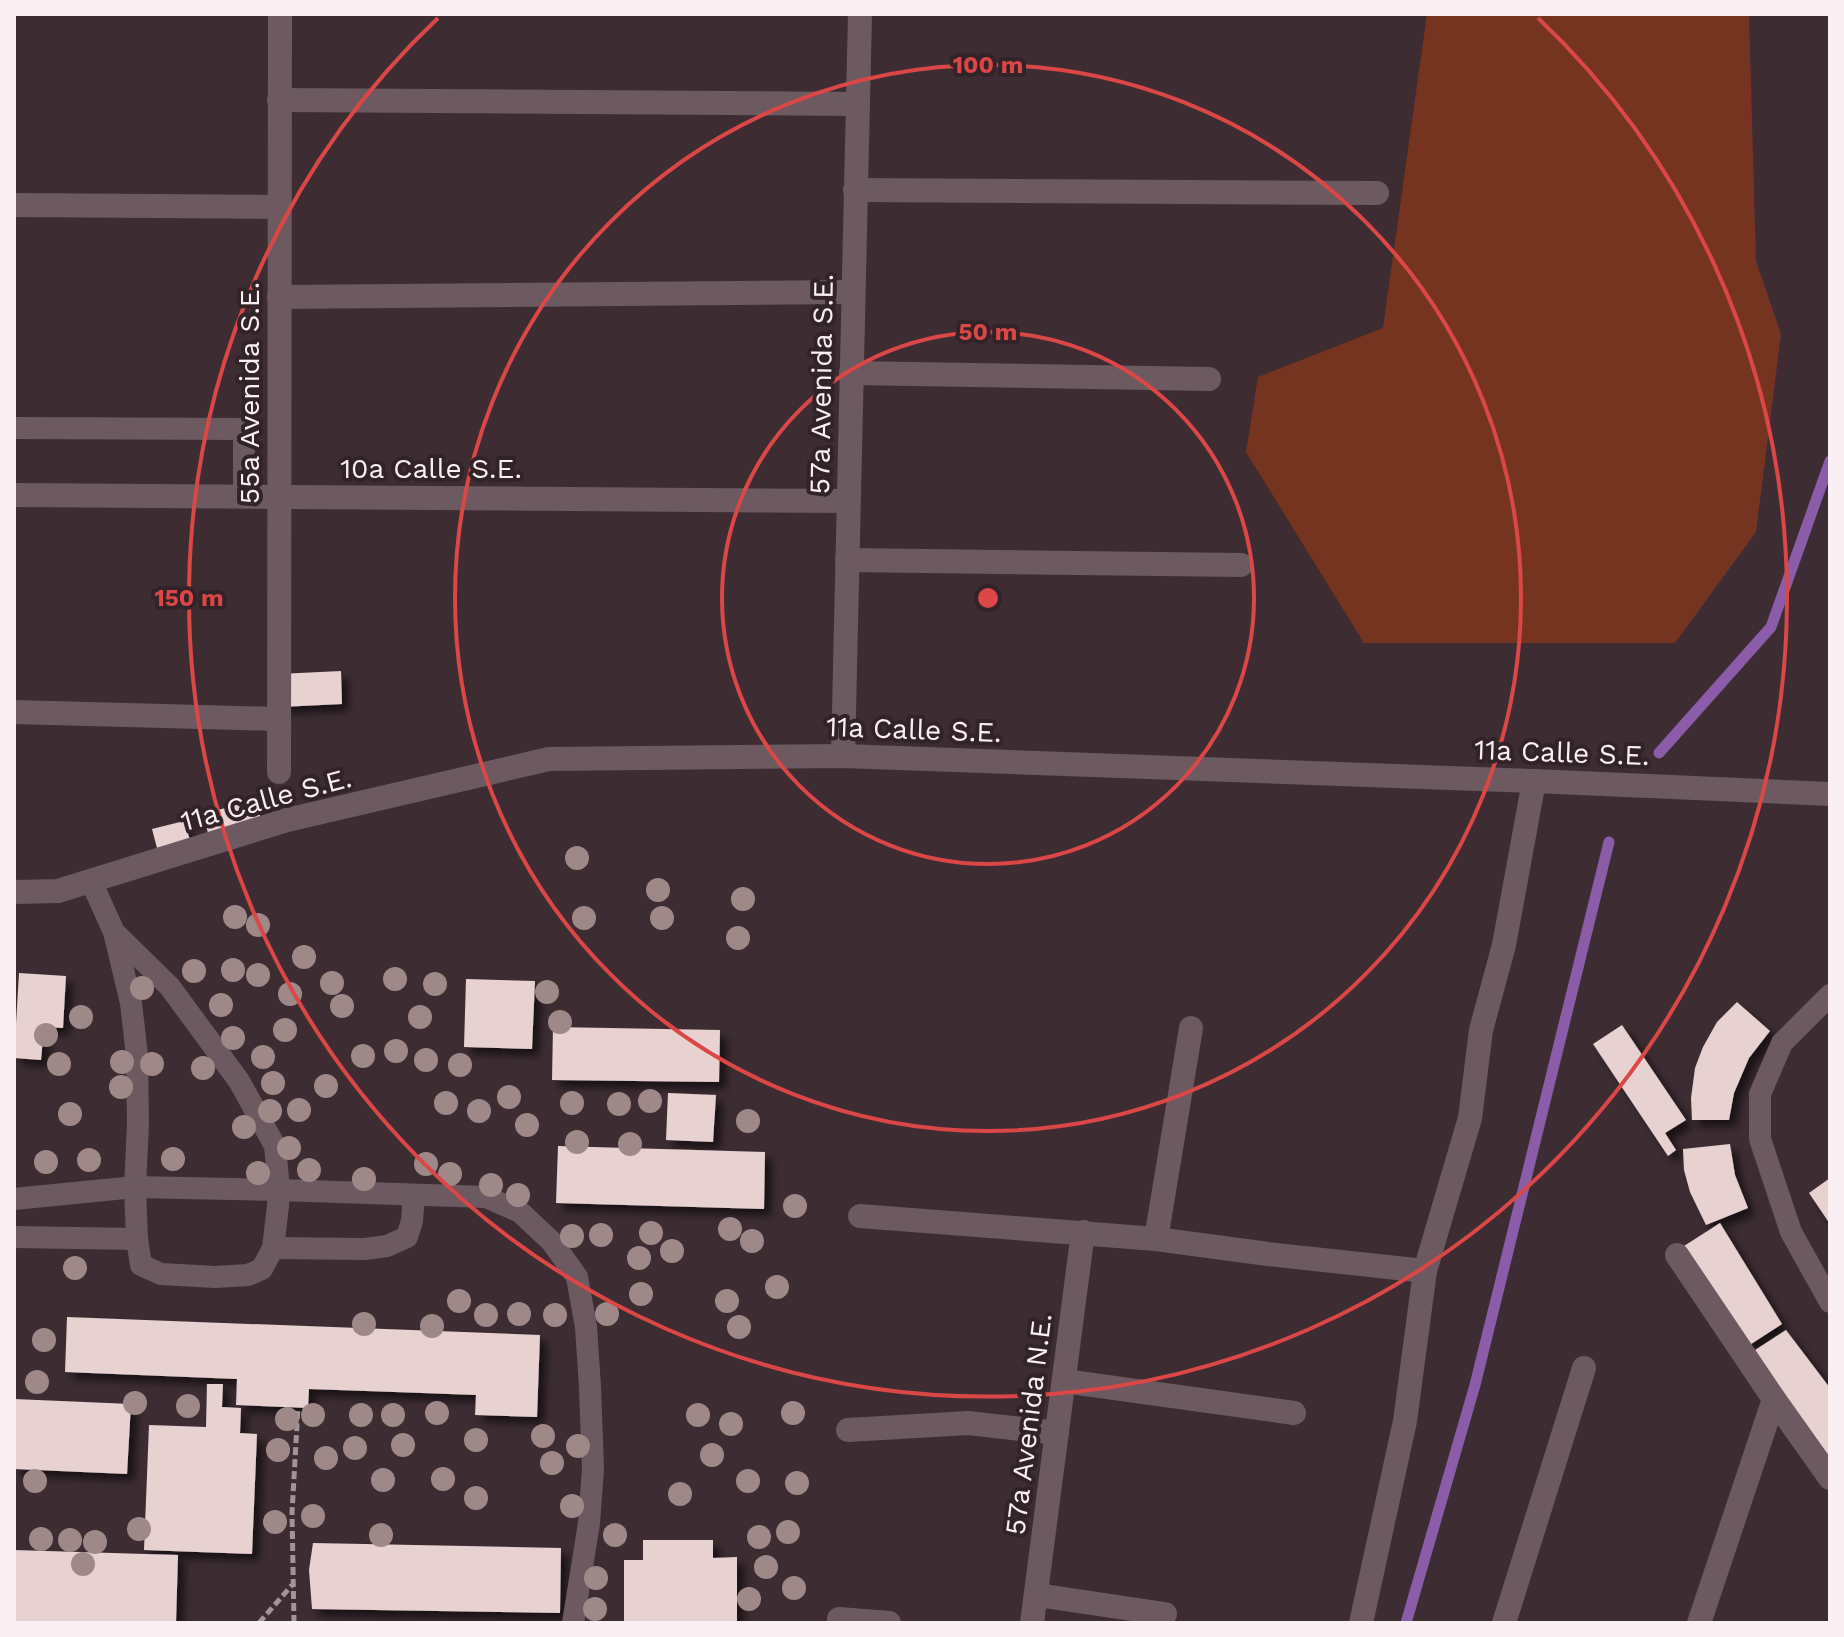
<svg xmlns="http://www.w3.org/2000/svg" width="1844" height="1637" viewBox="0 0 1844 1637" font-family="'Work Sans',sans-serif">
<defs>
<filter id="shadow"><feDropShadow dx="7" dy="7" stdDeviation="4" flood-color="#0009"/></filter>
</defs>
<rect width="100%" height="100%" fill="#3d2d33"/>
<path fill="#75341f" d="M 1427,14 L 1749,14 L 1756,261 L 1781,334 L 1756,532 L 1675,643 L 1364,643 L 1246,452 L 1258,377 L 1383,328 Z"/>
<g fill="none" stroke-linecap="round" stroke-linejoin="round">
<g stroke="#8b5da8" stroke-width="11">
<path d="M 1659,753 L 1771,627 L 1830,461"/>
<path d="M 1406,1623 L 1475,1385 L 1609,842"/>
</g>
</g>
<g fill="#e8d1d1" filter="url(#shadow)">
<path d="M 341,671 L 342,704 L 280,707 L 279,674 Z"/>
<path d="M 255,800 L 261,819 L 208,833 L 203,814 Z"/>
<path d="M 184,821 L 190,840 L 157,848 L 152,829 Z"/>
<path d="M 19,973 L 66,976 L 63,1028 L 44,1027 L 41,1060 L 14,1058 Z"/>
<path d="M 466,979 L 535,981 L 532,1049 L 464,1047 Z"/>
<path d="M 1737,1002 L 1770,1031 L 1749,1058 L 1734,1093 L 1729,1120 L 1692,1120 L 1691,1098 L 1695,1068 L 1703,1047 L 1717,1022 Z"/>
<path d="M 1622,1025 L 1686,1120 L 1665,1133 L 1676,1150 L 1668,1156 L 1593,1044 Z"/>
<path d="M 553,1027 L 720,1030 L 719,1082 L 552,1080 Z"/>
<path d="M 668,1093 L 716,1095 L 713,1142 L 666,1140 Z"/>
<path d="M 1730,1144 L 1735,1175 L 1748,1208 L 1706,1225 L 1690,1192 L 1684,1170 L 1683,1149 Z"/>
<path d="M 558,1146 L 765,1152 L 764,1209 L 556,1203 Z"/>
<path d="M 1830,1178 L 1830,1224 L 1809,1193 Z"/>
<path d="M 1720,1223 L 1782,1324 L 1748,1346 L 1684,1246 Z"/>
<path d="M 67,1317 L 540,1335 L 537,1417 L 475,1415 L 476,1395 L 395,1392 L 309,1389 L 308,1408 L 236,1405 L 237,1379 L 65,1372 Z"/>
<path d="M 1786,1330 L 1830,1388 L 1830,1458 L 1749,1354 Z"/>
<path d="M 207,1384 L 223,1384 L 222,1407 L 241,1408 L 240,1433 L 257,1434 L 252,1554 L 144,1550 L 149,1425 L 206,1427 Z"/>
<path d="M 14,1399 L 131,1404 L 127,1474 L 14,1469 Z"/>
<path d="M 643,1540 L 713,1540 L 713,1558 L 737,1557 L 737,1623 L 624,1623 L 624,1560 L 643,1560 Z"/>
<path d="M 313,1543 L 561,1548 L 560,1613 L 312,1609 L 309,1570 Z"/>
<path d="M 14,1550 L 178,1555 L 176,1623 L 14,1623 Z"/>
</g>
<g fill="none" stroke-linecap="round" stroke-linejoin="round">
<g stroke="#a29499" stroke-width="5" stroke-dasharray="8 4" stroke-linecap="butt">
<path d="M 259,1623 L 292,1585"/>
<path d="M 294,1623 L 292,1513 L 298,1407"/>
</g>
<g stroke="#6c5a60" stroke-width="22">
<path d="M 14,428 L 244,429 L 244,496"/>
<path d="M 91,881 L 114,932 L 131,1003 L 137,1056 L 138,1124 L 135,1187 L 137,1239 L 141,1265 L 161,1274 L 215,1277 L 248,1275 L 262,1269 L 273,1248 L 278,1206 L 279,1190 L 275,1146 L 239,1081 L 170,987 L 114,932"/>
<path d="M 1830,995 L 1782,1043 L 1760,1094 L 1760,1139 L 1791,1232 L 1830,1302"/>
<path d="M 14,1199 L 135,1187 L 279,1190 L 486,1197 L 520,1212 L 552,1242 L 577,1277 L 586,1327 L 590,1387 L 593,1469 L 589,1523 L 573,1623"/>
<path d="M 14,1237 L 137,1239"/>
<path d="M 273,1248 L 365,1249 L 387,1246 L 407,1237 L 412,1221 L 414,1195"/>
</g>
<g stroke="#6c5a60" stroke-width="24">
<path d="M 279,100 L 857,104"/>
<path d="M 855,190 L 1377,193"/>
<path d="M 14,205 L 279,207"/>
<path d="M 279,297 L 853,292"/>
<path d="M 851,373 L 1209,379"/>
<path d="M 14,495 L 848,501"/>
<path d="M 847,560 L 1241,565"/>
<path d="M 14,712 L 279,719"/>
<path d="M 843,756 L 860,14"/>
<path d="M 279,772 L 280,14"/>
<path d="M 860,1216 L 1156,1239 L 1268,1254 L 1425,1271"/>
<path d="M 1156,1239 L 1191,1028"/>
<path d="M 1677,1255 L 1774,1399 L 1830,1478"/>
<path d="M 1064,1381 L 1294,1413"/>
<path d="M 848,1430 L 968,1423 L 1057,1433"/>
<path d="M 1037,1595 L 1165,1614"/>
<path d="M 839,1619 L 889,1623"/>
<path d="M 1032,1623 L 1083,1232"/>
<path d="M 1361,1623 L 1405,1421 L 1425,1271 L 1470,1118 L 1481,1030 L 1504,945 L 1534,781"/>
<path d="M 1504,1623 L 1584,1368"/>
<path d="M 1699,1623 L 1774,1399"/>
</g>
<path stroke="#6c5a60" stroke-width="24" d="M 14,892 L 58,891 L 287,820 L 549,759 L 843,756 L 1534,781 L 1830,794"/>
</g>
<g fill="#9f8988">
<circle cx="577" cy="858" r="12"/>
<circle cx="658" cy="890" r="12"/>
<circle cx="743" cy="899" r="12"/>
<circle cx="235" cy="917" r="12"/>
<circle cx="584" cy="918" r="12"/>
<circle cx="662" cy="918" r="12"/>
<circle cx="258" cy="925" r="12"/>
<circle cx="738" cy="938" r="12"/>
<circle cx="304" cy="957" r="12"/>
<circle cx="233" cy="970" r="12"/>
<circle cx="194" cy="971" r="12"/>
<circle cx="258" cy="975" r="12"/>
<circle cx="395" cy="979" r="12"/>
<circle cx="332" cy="983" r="12"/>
<circle cx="435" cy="984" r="12"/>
<circle cx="142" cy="988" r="12"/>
<circle cx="547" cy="992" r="12"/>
<circle cx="290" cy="994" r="12"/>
<circle cx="221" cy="1005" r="12"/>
<circle cx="342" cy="1006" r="12"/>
<circle cx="81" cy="1017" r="12"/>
<circle cx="420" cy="1017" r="12"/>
<circle cx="560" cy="1022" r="12"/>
<circle cx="285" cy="1030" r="12"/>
<circle cx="46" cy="1035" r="12"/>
<circle cx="233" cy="1038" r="12"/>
<circle cx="396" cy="1051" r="12"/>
<circle cx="363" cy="1056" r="12"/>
<circle cx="263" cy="1057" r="12"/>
<circle cx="426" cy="1060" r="12"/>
<circle cx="122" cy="1062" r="12"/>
<circle cx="59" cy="1064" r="12"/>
<circle cx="152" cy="1064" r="12"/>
<circle cx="460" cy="1065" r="12"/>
<circle cx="203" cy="1068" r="12"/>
<circle cx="273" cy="1083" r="12"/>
<circle cx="326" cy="1086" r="12"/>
<circle cx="121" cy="1087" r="12"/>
<circle cx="509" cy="1097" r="12"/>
<circle cx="650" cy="1101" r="12"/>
<circle cx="446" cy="1103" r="12"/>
<circle cx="572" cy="1103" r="12"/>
<circle cx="619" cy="1104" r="12"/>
<circle cx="299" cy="1110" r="12"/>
<circle cx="270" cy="1111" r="12"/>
<circle cx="479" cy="1111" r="12"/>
<circle cx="70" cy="1114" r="12"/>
<circle cx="748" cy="1121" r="12"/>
<circle cx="527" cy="1125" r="12"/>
<circle cx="244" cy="1127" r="12"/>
<circle cx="577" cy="1142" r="12"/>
<circle cx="630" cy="1144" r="12"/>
<circle cx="289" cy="1148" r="12"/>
<circle cx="173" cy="1159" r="12"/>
<circle cx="89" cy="1160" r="12"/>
<circle cx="46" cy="1162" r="12"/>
<circle cx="426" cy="1164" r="12"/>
<circle cx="309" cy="1170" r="12"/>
<circle cx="258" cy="1173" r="12"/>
<circle cx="450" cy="1174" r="12"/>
<circle cx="364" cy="1179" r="12"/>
<circle cx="491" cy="1185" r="12"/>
<circle cx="518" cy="1195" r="12"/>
<circle cx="795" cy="1206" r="12"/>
<circle cx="730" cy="1229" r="12"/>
<circle cx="651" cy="1233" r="12"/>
<circle cx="601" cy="1235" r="12"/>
<circle cx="572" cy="1236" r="12"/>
<circle cx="752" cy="1241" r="12"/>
<circle cx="672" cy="1251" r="12"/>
<circle cx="639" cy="1258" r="12"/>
<circle cx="75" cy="1268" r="12"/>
<circle cx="777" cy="1287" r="12"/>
<circle cx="641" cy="1294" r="12"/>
<circle cx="459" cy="1301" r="12"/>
<circle cx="727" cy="1301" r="12"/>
<circle cx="519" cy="1314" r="12"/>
<circle cx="607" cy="1314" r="12"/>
<circle cx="486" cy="1315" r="12"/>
<circle cx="555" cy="1315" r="12"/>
<circle cx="364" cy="1324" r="12"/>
<circle cx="432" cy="1326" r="12"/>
<circle cx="739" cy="1327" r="12"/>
<circle cx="44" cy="1340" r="12"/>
<circle cx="37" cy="1382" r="12"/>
<circle cx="135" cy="1403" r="12"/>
<circle cx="188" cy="1406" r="12"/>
<circle cx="437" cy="1413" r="12"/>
<circle cx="793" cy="1413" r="12"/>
<circle cx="313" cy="1415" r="12"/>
<circle cx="361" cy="1415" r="12"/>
<circle cx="393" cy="1415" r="12"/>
<circle cx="698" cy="1415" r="12"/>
<circle cx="287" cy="1419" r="12"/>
<circle cx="731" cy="1424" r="12"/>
<circle cx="543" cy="1436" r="12"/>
<circle cx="476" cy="1440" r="12"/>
<circle cx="403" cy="1445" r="12"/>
<circle cx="578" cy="1446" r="12"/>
<circle cx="355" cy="1448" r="12"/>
<circle cx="278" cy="1450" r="12"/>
<circle cx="712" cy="1455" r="12"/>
<circle cx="326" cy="1458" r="12"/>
<circle cx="552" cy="1463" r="12"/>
<circle cx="443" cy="1479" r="12"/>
<circle cx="383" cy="1480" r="12"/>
<circle cx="35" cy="1481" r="12"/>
<circle cx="748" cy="1481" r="12"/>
<circle cx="797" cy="1483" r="12"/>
<circle cx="680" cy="1494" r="12"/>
<circle cx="476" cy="1498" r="12"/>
<circle cx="572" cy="1506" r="12"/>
<circle cx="313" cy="1516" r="12"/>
<circle cx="275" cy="1522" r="12"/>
<circle cx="139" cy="1529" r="12"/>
<circle cx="788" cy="1532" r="12"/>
<circle cx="381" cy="1535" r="12"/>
<circle cx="615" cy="1535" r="12"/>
<circle cx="759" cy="1537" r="12"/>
<circle cx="41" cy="1539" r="12"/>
<circle cx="70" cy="1540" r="12"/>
<circle cx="95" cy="1542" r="12"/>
<circle cx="83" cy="1564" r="12"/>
<circle cx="766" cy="1567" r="12"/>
<circle cx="596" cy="1578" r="12"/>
<circle cx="794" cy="1588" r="12"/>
<circle cx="749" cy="1599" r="12"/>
<circle cx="595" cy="1609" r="12"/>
</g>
<g fill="none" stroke="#db4646" stroke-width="4">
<circle cx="988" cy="598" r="266"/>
<circle cx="988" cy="598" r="533"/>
<path d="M1538 18A799 799 0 1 1 438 18"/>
</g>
<g text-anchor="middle" stroke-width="8" stroke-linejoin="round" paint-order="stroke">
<g font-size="28" fill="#faeff2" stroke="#322329">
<text transform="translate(821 384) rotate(-89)" y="10">57a Avenida S.E.</text>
<text transform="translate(249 393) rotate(-90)" y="10">55a Avenida S.E.</text>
<text x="431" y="478">10a Calle S.E.</text>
<text transform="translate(914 729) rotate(2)" y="10">11a Calle S.E.</text>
<text transform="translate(1562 752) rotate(2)" y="10">11a Calle S.E.</text>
<text transform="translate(266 799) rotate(-15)" y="10">11a Calle S.E.</text>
<text transform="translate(1028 1424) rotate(-83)" y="10">57a Avenida N.E.</text>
</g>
</g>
<circle cx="988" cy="598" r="12" fill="#db4646" stroke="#322329" stroke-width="4"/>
<g font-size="24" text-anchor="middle" font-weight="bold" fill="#db4646" stroke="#322329" stroke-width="8" stroke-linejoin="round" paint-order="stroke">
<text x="988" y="73">100 m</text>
<text x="988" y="340">50 m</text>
<text x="189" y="606">150 m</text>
</g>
<rect width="1844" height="1637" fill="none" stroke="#faeff2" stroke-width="32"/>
</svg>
